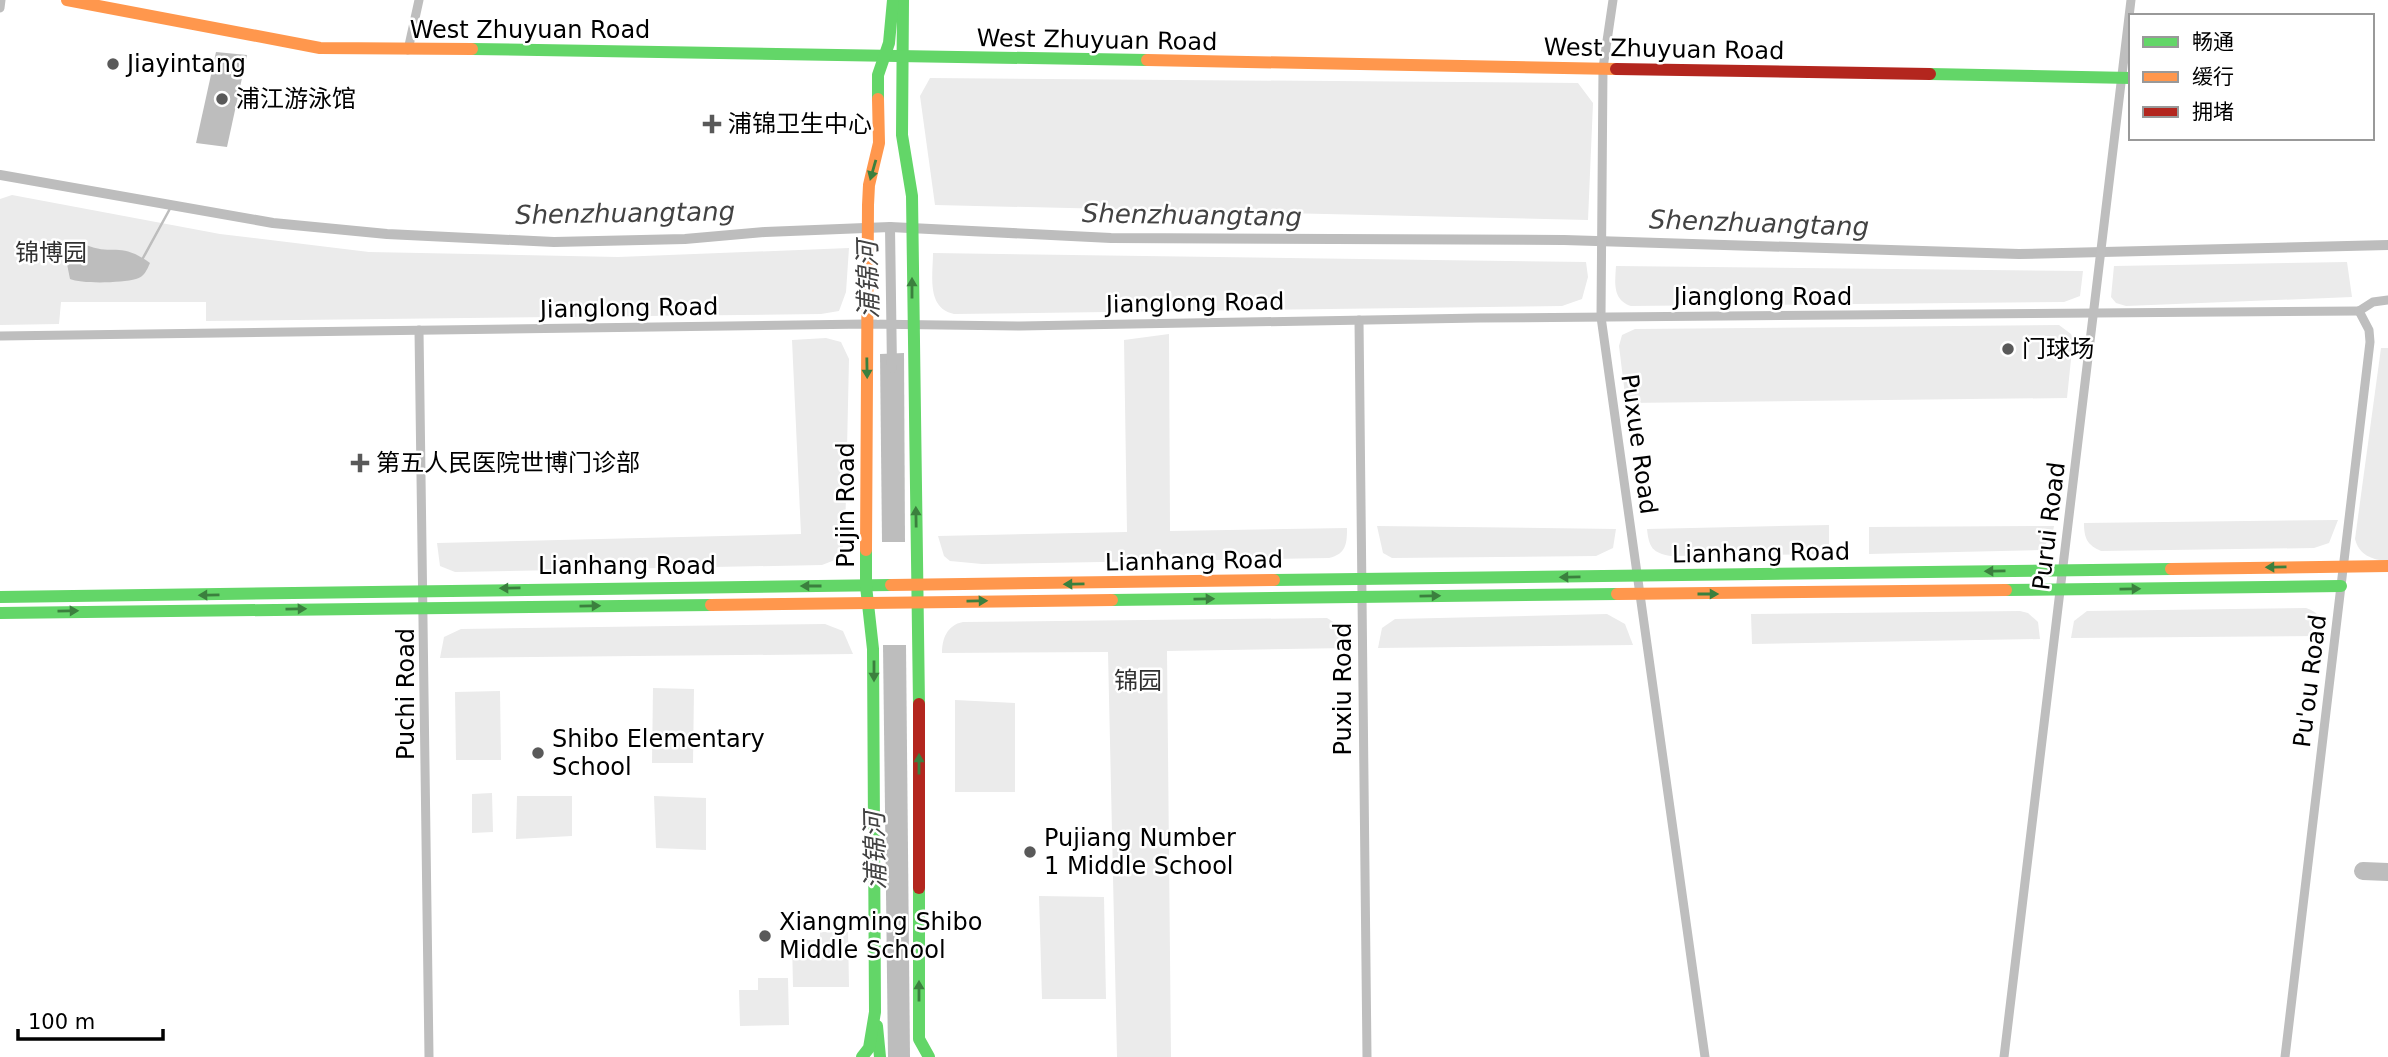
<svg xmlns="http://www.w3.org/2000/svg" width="2388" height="1057" viewBox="0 0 2388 1057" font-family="'DejaVu Sans','Noto Sans SC',sans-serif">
<rect width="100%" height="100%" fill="#fff"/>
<g fill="#ebebeb">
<path d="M 930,78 L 1578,83 L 1593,103 L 1588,220 L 935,205 L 920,96 Z"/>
<path d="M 12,195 L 220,234 L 369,252 L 618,257 L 849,248 L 846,292 L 839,311 L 821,314 L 206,321 L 206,302 L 61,302 L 59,324 L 0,325 L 0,199 Z"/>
<path d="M 933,253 L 1586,262 L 1588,277 L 1582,299 L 1562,306 L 954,314 C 926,308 933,275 933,253 Z"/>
<path d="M 2347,262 L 2352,297 L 2126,306 L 2116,303 L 2111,297 L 2114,266 Z"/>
<path d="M 1616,266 L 2083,271 L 2080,296 L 2064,302 L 1631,306 C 1612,300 1615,282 1616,266 Z"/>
<path d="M 2059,325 L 2071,334 L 2073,340 L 2067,398 L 1626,403 L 1619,346 L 1622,335 L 1635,329 Z"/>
<path d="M 1169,334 L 1170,531 L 1347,528 C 1347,544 1346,554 1329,558 L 982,564 L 950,561 L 944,556 L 938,536 L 1127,532 L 1124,340 Z"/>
<path d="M 826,338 L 841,342 L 849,359 L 845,539 L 840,558 L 822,565 L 455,572 L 440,566 L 437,543 L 801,534 L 792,340 Z"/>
<path d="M 2381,348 L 2388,348 L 2388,561 C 2372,560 2359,555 2355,539 Z"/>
<path d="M 2338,520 L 2329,543 L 2314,548 L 2101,551 C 2087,545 2084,538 2084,523 Z"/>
<path d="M 1829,525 L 1829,554 L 1671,556 C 1652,553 1649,547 1647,529 Z"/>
<path d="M 1377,526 L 1616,529 L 1613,548 L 1596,556 L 1392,558 L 1383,553 Z"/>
<path d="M 2054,526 L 2052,536 L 2041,550 L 1869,554 L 1869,527 Z"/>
<path d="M 2306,608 C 2321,613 2323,622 2323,636 L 2071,638 L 2074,621 L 2087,611 Z"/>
<path d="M 2020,611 L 2028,613 L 2038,622 L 2040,639 L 1752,644 L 1751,614 Z"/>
<path d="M 1607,614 L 1625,624 L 1633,645 L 1378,648 L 1382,628 L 1395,619 Z"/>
<path d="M 1327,618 L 1343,628 L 1348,648 L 1167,651 L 1171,1057 L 1117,1057 L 1108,652 L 942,653 C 942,639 947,625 963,622 Z"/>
<path d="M 825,624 L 843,631 L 853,654 L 440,658 L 444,637 L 461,629 Z"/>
<path d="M 653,688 L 694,689 L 693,763 L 652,763 Z"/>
<path d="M 500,691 L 501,760 L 456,760 L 455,692 Z"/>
<path d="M 955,700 L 1015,703 L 1015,792 L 955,792 Z"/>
<path d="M 492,793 L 493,832 L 472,833 L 472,794 Z"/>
<path d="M 517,796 L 572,796 L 572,836 L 516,839 Z"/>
<path d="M 654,796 L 706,798 L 706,850 L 656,848 Z"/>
<path d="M 1039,896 L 1104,897 L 1106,999 L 1042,999 Z"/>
<path d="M 820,932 L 848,932 L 849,987 L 793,987 L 792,940 L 820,940 Z"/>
<path d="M 758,978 L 788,978 L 789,1025 L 740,1026 L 739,990 L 758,990 Z"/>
</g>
<g fill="#bdbdbd">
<path d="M 216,52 L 247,55 L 227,147 L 196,143 Z"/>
<path d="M 86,245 C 113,256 120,241 150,263 C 147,270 144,277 136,279 C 122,283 81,284 70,279 L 66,259 Z"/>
<path d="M 904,353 L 905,542 L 882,542 L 880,354 Z"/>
<path d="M 883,645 L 906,645 L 910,1057 L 888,1057 Z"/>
</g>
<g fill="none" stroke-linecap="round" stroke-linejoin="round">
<path stroke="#bdbdbd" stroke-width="2.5" d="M 143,258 L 172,205"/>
<g stroke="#bdbdbd" stroke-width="10">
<path d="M 0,175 L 273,223 L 387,234 L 554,242 L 685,239 L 765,232 L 890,227 L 1111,238 L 1564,240 L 2019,254 L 2388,245"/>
<path d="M 890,227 L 892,368"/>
</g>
<path stroke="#bdbdbd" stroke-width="18" d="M 2363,871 L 2388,872"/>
<g stroke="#bebebe" stroke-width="9">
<path d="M 1613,0 L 1603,68 L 1601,317 L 1705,1057"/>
<path d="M 0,8 L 1,0"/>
<path d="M 408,50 L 419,0"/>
<path d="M 2359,311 L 2373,302 L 2388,300"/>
<path d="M 1359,320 L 1367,1057"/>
<path d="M 419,330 L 429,1057"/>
<path d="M 0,336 L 866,324 L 1020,326 L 1479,318 L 2359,311"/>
<path d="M 2004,1057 L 2131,0"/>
<path d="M 2285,1057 L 2370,342 L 2369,330 L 2359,311"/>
</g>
<g stroke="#63d668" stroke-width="12">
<path d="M 903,0 L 902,135 L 912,196 L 919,704"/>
<path d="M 472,49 L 1147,60"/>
<path d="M 1930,74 L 2131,78"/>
<path d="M 878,99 L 878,75 L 889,43 L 893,0"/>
<path d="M 1274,580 L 2171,569"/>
<path d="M 2006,590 L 2341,586"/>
<path d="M 0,597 L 891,585"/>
<path d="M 1112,600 L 1617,594"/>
<path d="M 0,613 L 711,605"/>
<path d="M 919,888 L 919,1039 L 929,1057"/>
<path d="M 877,1026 L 880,1057"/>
<path d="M 862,1057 L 869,1048 L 875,1012 L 873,649 L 866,586 L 866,550"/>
</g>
<g stroke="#ff974d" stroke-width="12">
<path d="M 67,0 L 320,48 L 472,49"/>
<path d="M 1147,60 L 1616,69"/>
<path d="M 866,550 L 868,205 L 869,185 L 879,143 L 878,99"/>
<path d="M 2171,569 L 2388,566"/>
<path d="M 891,585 L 1274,580"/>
<path d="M 1617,594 L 2006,590"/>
<path d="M 711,605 L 1112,600"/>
</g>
<g stroke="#b3261e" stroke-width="12">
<path d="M 1616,69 L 1930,74"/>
<path d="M 919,704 L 919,888"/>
</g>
</g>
<defs><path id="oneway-solid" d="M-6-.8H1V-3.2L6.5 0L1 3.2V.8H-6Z" transform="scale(1.75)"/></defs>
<g fill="#3b803e">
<use href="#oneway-solid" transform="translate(873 170) rotate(106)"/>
<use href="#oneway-solid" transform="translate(912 288) rotate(-90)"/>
<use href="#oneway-solid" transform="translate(867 368) rotate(89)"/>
<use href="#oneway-solid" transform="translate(916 517) rotate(-91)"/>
<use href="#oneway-solid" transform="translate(2276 567) rotate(179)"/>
<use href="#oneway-solid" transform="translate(1995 571) rotate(179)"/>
<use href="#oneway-solid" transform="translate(1570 577) rotate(179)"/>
<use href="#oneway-solid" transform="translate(1074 584) rotate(179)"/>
<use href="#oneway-solid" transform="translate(811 586) rotate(180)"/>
<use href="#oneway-solid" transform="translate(510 588) rotate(179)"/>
<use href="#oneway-solid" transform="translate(2130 589) rotate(-1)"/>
<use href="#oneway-solid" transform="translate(1708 594)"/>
<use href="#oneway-solid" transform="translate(209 595) rotate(179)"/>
<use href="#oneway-solid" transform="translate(1430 596) rotate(-1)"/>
<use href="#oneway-solid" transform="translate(1204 599) rotate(-1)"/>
<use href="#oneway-solid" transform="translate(977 601) rotate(-1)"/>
<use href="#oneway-solid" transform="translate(590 606) rotate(-1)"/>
<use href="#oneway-solid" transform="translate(296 609) rotate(-1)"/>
<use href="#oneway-solid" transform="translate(68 611) rotate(-1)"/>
<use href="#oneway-solid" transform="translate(874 671) rotate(90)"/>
<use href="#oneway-solid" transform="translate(919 764) rotate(-90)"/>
<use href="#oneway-solid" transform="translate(919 991) rotate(-90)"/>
</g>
<g fill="#595959" stroke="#fff" stroke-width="2.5">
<circle cx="113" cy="64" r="7"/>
<circle cx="222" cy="99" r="7"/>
<path d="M708.5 113.5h7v7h7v7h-7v7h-7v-7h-7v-7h7z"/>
<circle cx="2008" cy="349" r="7"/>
<path d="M356.5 452.5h7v7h7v7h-7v7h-7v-7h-7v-7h7z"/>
<circle cx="538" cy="753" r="7"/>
<circle cx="1030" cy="852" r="7"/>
<circle cx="765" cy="936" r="7"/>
</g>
<g text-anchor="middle" stroke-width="5" stroke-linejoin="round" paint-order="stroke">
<g font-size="24" fill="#000" stroke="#fff">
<text x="530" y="38">West Zhuyuan Road</text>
<text transform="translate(1097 40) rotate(1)" y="8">West Zhuyuan Road</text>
<text transform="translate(1664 49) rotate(1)" y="8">West Zhuyuan Road</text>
<text x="1763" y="305">Jianglong Road</text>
<text transform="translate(1195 303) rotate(-1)" y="8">Jianglong Road</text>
<text transform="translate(629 308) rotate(-1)" y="8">Jianglong Road</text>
<text transform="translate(1639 444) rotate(82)" y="8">Puxue Road</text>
<text transform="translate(846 505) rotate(-90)" y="8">Pujin Road</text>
<text transform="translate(2049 526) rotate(-83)" y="8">Purui Road</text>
<text transform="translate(1761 553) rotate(-1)" y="8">Lianhang Road</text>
<text transform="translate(1194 561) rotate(-1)" y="8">Lianhang Road</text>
<text x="627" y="574">Lianhang Road</text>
<text transform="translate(2310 681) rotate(-83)" y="8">Pu'ou Road</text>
<text transform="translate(1343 689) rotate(-90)" y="8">Puxiu Road</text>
<text transform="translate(406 694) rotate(-90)" y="8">Puchi Road</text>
</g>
<g font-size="24" fill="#000" stroke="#fff" text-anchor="start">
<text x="127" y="72">Jiayintang</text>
<text x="236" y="107">浦江游泳馆</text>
<text x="728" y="132">浦锦卫生中心</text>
<text x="2022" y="357">门球场</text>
<text x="376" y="471">第五人民医院世博门诊部</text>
<text x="552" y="747">Shibo Elementary<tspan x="552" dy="28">School</tspan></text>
<text x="1044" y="846">Pujiang Number<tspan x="1044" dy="28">1 Middle School</tspan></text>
<text x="779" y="930">Xiangming Shibo<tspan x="779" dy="28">Middle School</tspan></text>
</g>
<g font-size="24" fill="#313131" stroke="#fff">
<text x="51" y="261">锦博园</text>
<text x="1138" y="689">锦园</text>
</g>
<g font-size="26" font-style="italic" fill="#424242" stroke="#fff">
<text transform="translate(625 213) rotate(-1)" y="9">Shenzhuangtang</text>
<text transform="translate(1192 215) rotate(1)" y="9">Shenzhuangtang</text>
<text transform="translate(1759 223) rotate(2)" y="9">Shenzhuangtang</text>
<text transform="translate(868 280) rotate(-91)" y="9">浦锦河</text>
<text transform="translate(875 851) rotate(-91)" y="9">浦锦河</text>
</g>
</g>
<rect x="2129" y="14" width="245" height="126" fill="#ffffff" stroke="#999999" stroke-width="2"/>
<rect x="2143" y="37" width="35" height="10" fill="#63d668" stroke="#999999" stroke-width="2"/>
<text x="2192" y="49" font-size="21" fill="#000000">畅通</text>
<rect x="2143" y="72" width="35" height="10" fill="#ff974d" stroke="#999999" stroke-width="2"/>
<text x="2192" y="84" font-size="21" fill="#000000">缓行</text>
<rect x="2143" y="107" width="35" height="10" fill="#b3261e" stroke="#999999" stroke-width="2"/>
<text x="2192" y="119" font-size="21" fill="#000000">拥堵</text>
<path d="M18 1029v10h145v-10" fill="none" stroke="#000000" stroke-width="3.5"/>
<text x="28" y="1029" font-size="21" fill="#000000" stroke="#ffffff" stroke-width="5" paint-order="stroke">100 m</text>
</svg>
